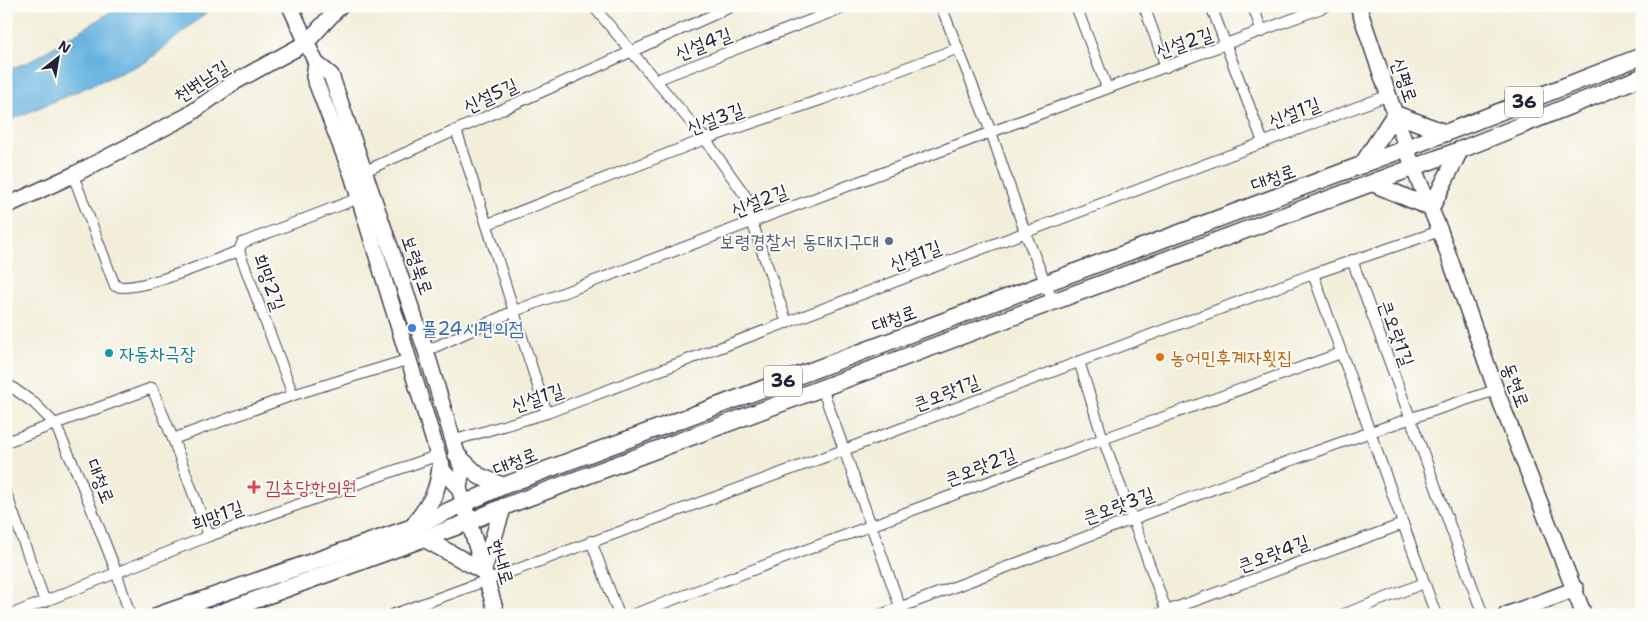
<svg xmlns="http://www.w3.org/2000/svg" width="1648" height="621" viewBox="0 0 1648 621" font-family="'Shantell Sans','Poor Story',sans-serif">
<rect width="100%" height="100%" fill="#fdfcf7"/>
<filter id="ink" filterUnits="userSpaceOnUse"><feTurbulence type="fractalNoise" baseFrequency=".02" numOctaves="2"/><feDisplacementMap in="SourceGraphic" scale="10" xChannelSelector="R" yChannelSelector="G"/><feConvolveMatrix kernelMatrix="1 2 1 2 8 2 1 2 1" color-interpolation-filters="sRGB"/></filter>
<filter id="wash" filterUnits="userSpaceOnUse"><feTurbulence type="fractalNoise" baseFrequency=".0096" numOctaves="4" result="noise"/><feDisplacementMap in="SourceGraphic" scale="20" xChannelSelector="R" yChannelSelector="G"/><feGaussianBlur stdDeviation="1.12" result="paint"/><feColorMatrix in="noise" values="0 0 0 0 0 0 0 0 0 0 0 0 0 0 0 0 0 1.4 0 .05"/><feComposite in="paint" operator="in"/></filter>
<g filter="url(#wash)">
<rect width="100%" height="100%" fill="#f2eeda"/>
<path fill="#66b3e0" stroke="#446a8e" d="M 121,6 L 214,6 L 148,61 L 6,122 L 6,70 L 29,62 Z"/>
</g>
<g filter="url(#ink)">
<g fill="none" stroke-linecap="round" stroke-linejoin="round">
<defs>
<g id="street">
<path d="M 593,6 L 705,139 L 749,201 L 752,222 L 787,323"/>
<path d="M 941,6 L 991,132 L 1025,232 L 1053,302"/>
<path d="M 1076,6 L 1107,88"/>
<path d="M 1144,6 L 1166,67"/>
<path d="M 1211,6 L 1263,142"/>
<path d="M 1253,6 L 1262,32"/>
<path d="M 656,80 L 847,6"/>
<path d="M 456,130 C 488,224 515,320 547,413"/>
<path d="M 365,171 L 733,6"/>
<path d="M 73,175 L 115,286 C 139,293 213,260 239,251"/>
<path d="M 488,224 L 705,139 L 823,99 L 956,49"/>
<path d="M 1352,260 L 1483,615"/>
<path d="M 1313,274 L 1436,615"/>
<path d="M 426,351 L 512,312 L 1327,6"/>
<path d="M 1079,361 L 1103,439 L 1168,615"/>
<path d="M 6,383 L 34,403 L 55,424 L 79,477 L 116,571 L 130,615"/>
<path d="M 822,388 L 903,615"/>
<path d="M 293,395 L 239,251 L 242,243 L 359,198"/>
<path d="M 173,439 L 209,536"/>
<path d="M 452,441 L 547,413 L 1389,95"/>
<path d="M 6,442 L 152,388 L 173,439 L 293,395 L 410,359"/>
<path d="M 6,493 L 45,602"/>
<path d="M 591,541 L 619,615"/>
<path d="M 10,615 L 209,536 L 439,455"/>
<path d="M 392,615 L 844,450 L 1313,274 L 1440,231"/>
<path d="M 632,615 L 1103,439 L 1341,353"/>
<path d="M 880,615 C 1085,538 1288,457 1496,390"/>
<path d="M 1156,615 L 1403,524"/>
<path d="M 1342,615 L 1424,583"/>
</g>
<g id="secondary">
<path d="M 290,6 L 316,63 L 331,75 L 426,351 L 462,470 L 459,488"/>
<path d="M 1358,6 L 1413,167 L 1440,231 L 1496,390 L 1584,615"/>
<path d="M 316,63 L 314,77 L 352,175 L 443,471 L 459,488 L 497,615"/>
<path d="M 6,206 L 73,175 L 187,116 L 233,83 L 306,43 L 340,6"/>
<path d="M 1506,615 L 1576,589"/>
</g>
<g id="primary">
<path d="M 1362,165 L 1395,114 L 1446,133"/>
<path d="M 1372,183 L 1431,208 L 1460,150"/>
<path d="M 456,454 L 479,476 L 503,486"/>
<path d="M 414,525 C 432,501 438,493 441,463"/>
<path d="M 421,537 L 483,571 L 503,507"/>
<path d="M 159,615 L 413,527 L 503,486 L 1407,148 L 1642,56"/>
<path d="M 214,615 L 469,522 L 503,507 L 1460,150 L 1642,77"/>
</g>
</defs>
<use href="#street" stroke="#414153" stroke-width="12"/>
<use href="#secondary" stroke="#414153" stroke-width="18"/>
<use href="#primary" stroke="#414153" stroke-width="19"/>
<use href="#street" stroke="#fff" stroke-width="10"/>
<use href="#secondary" stroke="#fff" stroke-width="15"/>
<use href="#primary" stroke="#fff" stroke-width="16"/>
</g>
</g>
<circle fill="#5c6f8a" stroke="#fdfcf7" stroke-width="2" cx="889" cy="241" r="5"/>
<circle fill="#3f7fe0" stroke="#fdfcf7" stroke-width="2" cx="412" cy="328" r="5"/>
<circle fill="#0f9aa8" stroke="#fdfcf7" stroke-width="2" cx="109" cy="353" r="5"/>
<circle fill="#e8710a" stroke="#fdfcf7" stroke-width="2" cx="1160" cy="357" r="5"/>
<path fill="#e0444e" stroke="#fdfcf7" stroke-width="2" d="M251.5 479.5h5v5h5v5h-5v5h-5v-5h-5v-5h5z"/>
<g text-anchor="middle" stroke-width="4" stroke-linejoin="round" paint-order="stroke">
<g fill="#fdfcf7" stroke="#646373" stroke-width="1">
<rect x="1505" y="86.5" width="38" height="31" rx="4"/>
<rect x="764" y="365.5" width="38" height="31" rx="4"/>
</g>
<g font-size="18" font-weight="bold" fill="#22223b">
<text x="1524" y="108">36</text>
<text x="783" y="387">36</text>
</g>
<g font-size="19" fill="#22223b" stroke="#fdfcf7">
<text transform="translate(1184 42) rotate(-19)" y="7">신설2길</text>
<text transform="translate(703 43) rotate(-21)" y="7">신설4길</text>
<text transform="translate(1405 80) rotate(71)" y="7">신평로</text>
<text transform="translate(201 81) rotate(-33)" y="7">천변남길</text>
<text transform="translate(490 95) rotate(-25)" y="7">신설5길</text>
<text transform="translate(1294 112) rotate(-21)" y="7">신설1길</text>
<text transform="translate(715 118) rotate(-20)" y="7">신설3길</text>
<text transform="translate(1273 177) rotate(-20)" y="7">대청로</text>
<text transform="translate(759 200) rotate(-21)" y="7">신설2길</text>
<text transform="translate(915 255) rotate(-21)" y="7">신설1길</text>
<text transform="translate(418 265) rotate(71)" y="7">보령북로</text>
<text transform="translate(270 282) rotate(70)" y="7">희망2길</text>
<text transform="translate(894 318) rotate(-20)" y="7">대청로</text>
<text transform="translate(1397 333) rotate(70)" y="7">큰오랏1길</text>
<text transform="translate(1516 385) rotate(69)" y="7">동현로</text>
<text transform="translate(946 392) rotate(-21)" y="7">큰오랏1길</text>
<text transform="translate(537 397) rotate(-18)" y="7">신설1길</text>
<text transform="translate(515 461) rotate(-22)" y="7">대청로</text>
<text transform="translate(980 466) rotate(-21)" y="7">큰오랏2길</text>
<text transform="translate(101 481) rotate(68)" y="7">대청로</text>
<text transform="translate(1118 505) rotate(-20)" y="7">큰오랏3길</text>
<text transform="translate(217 515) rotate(-20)" y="7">희망1길</text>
<text transform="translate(1273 553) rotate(-20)" y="7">큰오랏4길</text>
<text transform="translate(502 562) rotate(73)" y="7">한내로</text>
</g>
<g font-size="19" fill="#4e5e75" stroke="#fdfcf7" text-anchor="end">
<text x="879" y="248">보령경찰서 동대지구대</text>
</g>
<g font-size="19" fill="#366cbe" stroke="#fdfcf7" text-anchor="start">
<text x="422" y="335">풀24시편의점</text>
</g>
<g font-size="19" fill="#0d838f" stroke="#fdfcf7" text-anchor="start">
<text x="119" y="360">자동차극장</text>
</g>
<g font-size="19" fill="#c56008" stroke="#fdfcf7" text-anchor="start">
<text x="1170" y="364">농어민후계자횟집</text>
</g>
<g font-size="19" fill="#be3a42" stroke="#fdfcf7" text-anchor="start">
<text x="265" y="494">김초당한의원</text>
</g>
</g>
<rect width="1648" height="621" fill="none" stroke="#fdfcf7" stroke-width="25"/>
<g transform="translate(58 58) rotate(31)" stroke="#fdfcf7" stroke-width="4" paint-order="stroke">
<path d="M0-4L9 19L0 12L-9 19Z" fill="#22223b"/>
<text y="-8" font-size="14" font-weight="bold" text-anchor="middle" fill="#22223b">N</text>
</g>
</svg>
